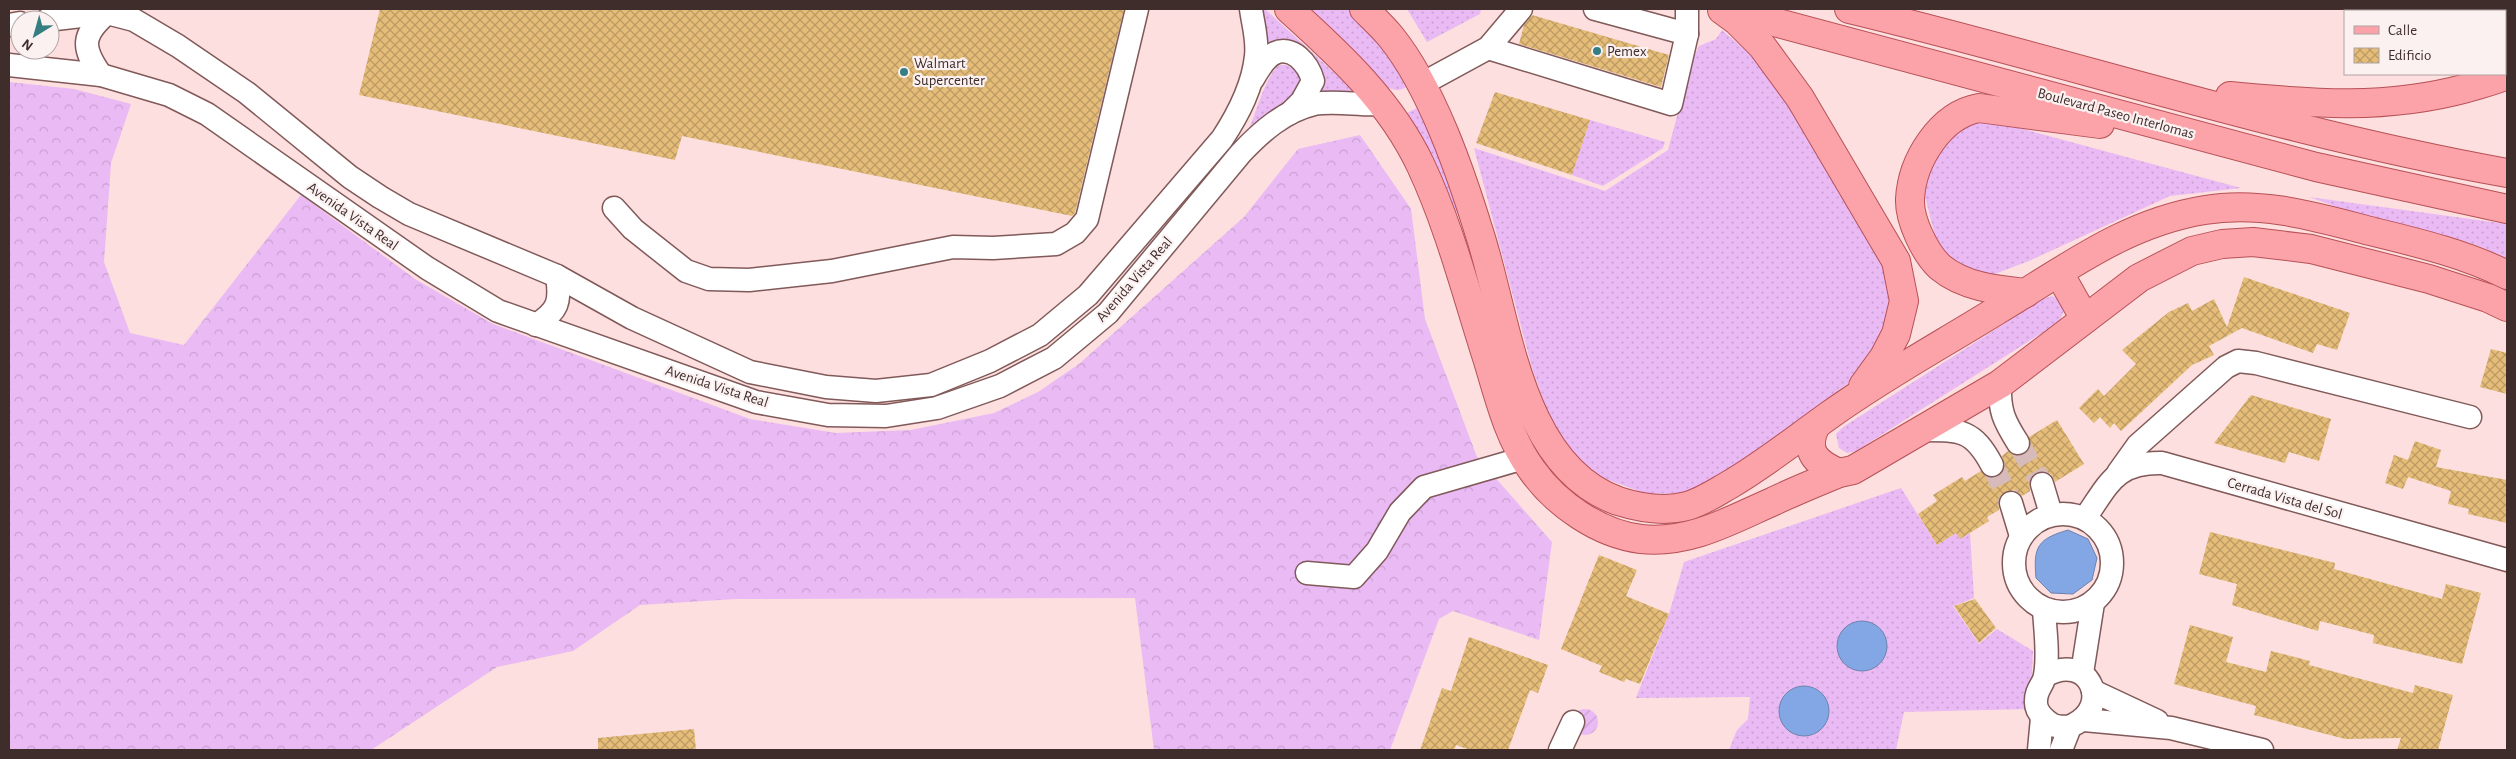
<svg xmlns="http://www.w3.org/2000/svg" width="2516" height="759" viewBox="0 0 2516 759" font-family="'Alegreya Sans',sans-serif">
<defs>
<pattern id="grass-dots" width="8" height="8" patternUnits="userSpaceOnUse" patternTransform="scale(1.25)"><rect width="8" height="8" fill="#eabaf5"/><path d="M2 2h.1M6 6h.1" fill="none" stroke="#caa0d2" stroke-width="1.8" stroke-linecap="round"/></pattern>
<pattern id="forest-crowns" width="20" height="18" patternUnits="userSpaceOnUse" patternTransform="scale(1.25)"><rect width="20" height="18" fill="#eabaf5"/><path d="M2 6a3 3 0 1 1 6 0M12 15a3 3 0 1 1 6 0" fill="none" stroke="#caa0d2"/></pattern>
<pattern id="garden-furrows" width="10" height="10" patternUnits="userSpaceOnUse" patternTransform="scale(1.25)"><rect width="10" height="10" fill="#eabaf5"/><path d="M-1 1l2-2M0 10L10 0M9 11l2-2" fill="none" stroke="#caa0d2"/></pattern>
<pattern id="building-cross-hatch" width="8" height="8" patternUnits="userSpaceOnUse" patternTransform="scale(1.25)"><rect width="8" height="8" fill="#e5bd79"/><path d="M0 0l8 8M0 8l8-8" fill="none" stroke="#bb9a63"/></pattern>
</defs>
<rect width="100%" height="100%" fill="#fcdfde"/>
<g fill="url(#grass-dots)">
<path d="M 1261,9 L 1265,9 L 1356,93 L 1316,92 L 1320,81 L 1269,48 Z"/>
<path d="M 1301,9 L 1365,9 L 1408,86 C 1398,93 1392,90 1382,84 Z"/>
<path d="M 1407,9 L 1481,9 L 1480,14 L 1427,42 Z"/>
<path d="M 1722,30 L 1765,67 L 1890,265 L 1897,300 L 1879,354 L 1850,382 L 1750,456 L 1701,487 L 1685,493 L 1647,494 L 1603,478 L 1584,464 L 1564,441 L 1548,413 L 1532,368 L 1474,148 L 1605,191 L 1668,150 L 1692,61 L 1699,46 L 1716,39 Z"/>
<path d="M 1279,65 L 1286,65 L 1299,71 L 1303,84 C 1286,102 1265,115 1247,133 C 1256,115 1265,76 1279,65 Z"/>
<path d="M 1421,106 L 1463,211 L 1454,213 L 1405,114 Z"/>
<path d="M 1590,120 L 1665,142 L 1663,148 L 1603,186 L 1572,175 Z"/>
<path d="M 1993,121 L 2241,188 L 2170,196 L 2029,261 L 1992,275 L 1964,269 L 1945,253 L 1935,236 L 1924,193 L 1929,165 L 1966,123 Z"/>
<path d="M 2309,197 L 2507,224 L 2507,259 C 2465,236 2417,230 2371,218 C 2350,212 2330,204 2309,197 Z"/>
<path d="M 2052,296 L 2061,300 L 2065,308 L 2059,322 L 1856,451 L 1847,453 L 1839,448 L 1836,434 L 1843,427 L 2043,299 Z"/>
<path d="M 1901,488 L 1937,545 L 1956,533 L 1960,539 L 1970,533 L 1974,598 L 1953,606 L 1979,644 L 1997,629 L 2033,651 L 2030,709 L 1904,712 L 1896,750 L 1729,750 L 1737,730 L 1748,719 L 1750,697 L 1636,698 L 1669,614 L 1684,562 Z"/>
</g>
<path fill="url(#forest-crowns)" d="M 9,82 L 74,89 L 131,104 L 111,163 L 104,262 L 130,333 L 184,345 L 301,195 L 415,279 L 493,324 L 750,419 L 836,433 L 911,430 L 994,413 L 1038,392 L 1079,364 L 1244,217 L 1298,149 L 1360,135 L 1411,209 L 1425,319 L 1477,457 L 1552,542 L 1539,640 L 1453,611 L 1439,619 L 1390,750 L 1154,750 L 1135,598 L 736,599 L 640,605 L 573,651 L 497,667 L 371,750 L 9,750 Z"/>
<circle fill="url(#garden-furrows)" cx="1585" cy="722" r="13"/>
<g fill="#82a7e4" stroke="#6e82ad">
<path d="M 2068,530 L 2088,539 L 2097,558 L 2092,580 L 2073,594 L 2051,593 L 2036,578 C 2033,546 2038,539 2068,530 Z"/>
<circle cx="1862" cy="646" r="25"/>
<circle cx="1804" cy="711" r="25"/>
</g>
<g fill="url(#building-cross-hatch)">
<path d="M 380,9 L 1124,9 L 1075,213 L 1072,216 L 682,136 L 675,160 L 359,95 Z"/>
<path d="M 1532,15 L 1669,55 L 1661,87 L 1519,44 L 1524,25 Z"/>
<path d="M 1495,92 L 1590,120 L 1572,175 L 1476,143 Z"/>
<path d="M 2244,277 L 2350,313 L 2337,350 L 2317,344 L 2313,353 L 2242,328 L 2209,346 L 2214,355 L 2192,365 L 2121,431 L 2114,423 L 2110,428 L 2100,417 L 2094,423 L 2079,408 L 2098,389 L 2104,396 L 2136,364 L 2122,350 L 2169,312 L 2188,303 L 2192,311 L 2214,299 L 2227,327 Z"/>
<path d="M 2491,349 L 2507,353 L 2507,394 L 2480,387 Z"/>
<path d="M 2251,395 L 2331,419 L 2319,461 L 2289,452 L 2285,463 L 2214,443 Z"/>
<path d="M 2057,420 L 2084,464 L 2055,482 L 2051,474 L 2038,472 L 2029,481 L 2030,491 L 2022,496 L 2014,490 L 2002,494 L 1998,500 L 1999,510 L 1987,517 L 1989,521 L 1960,539 L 1956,533 L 1937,545 L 1918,514 L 1937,501 L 1933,495 L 1962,477 L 1965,481 L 1981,471 L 1992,478 L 1999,476 L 2005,465 L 2002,456 L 2008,451 L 2018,456 L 2025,454 L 2030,449 L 2029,437 Z"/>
<path d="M 2415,441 L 2441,450 L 2436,467 L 2507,480 L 2507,523 L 2468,514 L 2469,509 L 2448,504 L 2451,491 L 2408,477 L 2403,489 L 2385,483 L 2394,455 L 2408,460 Z"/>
<path d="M 2210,532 L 2335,563 L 2334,569 L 2442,599 L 2446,584 L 2481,593 L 2462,664 L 2373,643 L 2374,635 L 2320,621 L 2318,631 L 2232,605 L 2237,584 L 2199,574 Z"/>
<path d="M 1599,555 L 1637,570 L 1626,596 L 1669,614 L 1640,684 L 1626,679 L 1624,682 L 1599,672 L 1602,666 L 1561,649 Z"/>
<path d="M 1975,599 L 1996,628 L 1979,643 L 1954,606 Z"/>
<path d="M 2190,625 L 2233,637 L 2226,662 L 2266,672 L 2271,651 L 2310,661 L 2309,665 L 2413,693 L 2415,685 L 2453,695 L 2438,750 L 2397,750 L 2401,738 L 2345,739 L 2254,715 L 2256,706 L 2174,684 Z"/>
<path d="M 1469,637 L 1548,665 L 1538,693 L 1530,690 L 1508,750 L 1470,750 L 1456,745 L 1454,750 L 1420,750 L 1442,688 L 1451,691 Z"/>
<path d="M 694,729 L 696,750 L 598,750 L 598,738 Z"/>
</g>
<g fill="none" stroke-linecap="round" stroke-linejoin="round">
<g stroke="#d6bbba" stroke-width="22" stroke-dasharray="22 11" stroke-linecap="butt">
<path d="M 2018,443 L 2042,484"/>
<path d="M 1992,465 L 2011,503"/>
</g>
<defs>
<g id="minor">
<path d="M 1595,9 L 1687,34"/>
<path d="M 47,20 L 107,13 L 134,20 L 178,46 L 247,93 L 350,177 L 380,197 L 409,214 L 557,276 L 632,318 L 750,372 L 826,387 L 876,391 L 931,385 L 990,361 L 1040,335 L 1088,295 L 1222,139 C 1239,113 1253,86 1256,56 C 1258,40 1253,24 1251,9"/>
<path d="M 9,25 L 20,23"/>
<path d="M 1488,48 L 1671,104 L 1687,34 L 1687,9"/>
<path d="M 9,65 L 101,75 L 169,95 L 207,114 L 427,268 L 498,311 L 756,402 L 828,415 L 886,416 L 937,408 L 1000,386 L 1054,358 L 1108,313 L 1241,153 C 1261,132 1284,111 1314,104 C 1336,100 1361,106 1383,104"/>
<path d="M 101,75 C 81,47 82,35 107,13"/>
<path d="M 1253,79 C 1258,70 1264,59 1273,54 C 1292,43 1309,65 1313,81 L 1302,101 L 1290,113"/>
<path d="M 1420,85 L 1488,48 L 1521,9"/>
<path d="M 614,208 L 633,229 L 686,271 L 709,279 L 749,280 L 832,271 L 953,247 L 993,248 L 1056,244 L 1075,233 L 1087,219 L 1137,9"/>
<path d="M 536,325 C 558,311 561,302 557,276"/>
<path d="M 2000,384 C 1999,411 2004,421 2018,443"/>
<path d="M 1922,430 C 1960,430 1973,429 1992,465"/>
<path d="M 2118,473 L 2138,445 L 2226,367 L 2238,361 L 2256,363 L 2470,417"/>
<path d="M 2042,484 L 2051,514"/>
<path d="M 2011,503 L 2021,536"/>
<circle cx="2063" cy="563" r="49"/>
<path d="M 2085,518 C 2109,484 2115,462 2162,463 L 2507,560"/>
<path d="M 1307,573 L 1354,577 L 1377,551 L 1400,512 L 1424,487 L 1524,458"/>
<path d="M 2044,609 C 2045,630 2049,654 2045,675 C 2044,685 2035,689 2036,703 C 2036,712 2044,719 2051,724 C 2056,727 2067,728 2073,725 C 2113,706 2089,651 2045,676"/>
<path d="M 2082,673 L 2093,603"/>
<path d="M 2093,691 L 2157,721"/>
<path d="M 2084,720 L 2171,728 L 2262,750"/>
<path d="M 1560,750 L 1573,722"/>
<path d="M 2039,750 L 2042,718"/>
<path d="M 2061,750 L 2070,727"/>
</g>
<g id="major">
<path d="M 1289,9 C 1340,55 1391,102 1421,166 C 1450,228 1467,296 1488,361 C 1499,398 1509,439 1532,470 C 1556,504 1599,534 1641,539 C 1690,544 1731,520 1774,501 C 1795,491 1817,482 1839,473 L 1853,470 L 2000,384 L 2139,278 L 2192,251 L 2222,244 L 2253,242 L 2311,249 L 2429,279 L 2488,298 L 2507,307"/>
<path d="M 1364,9 C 1373,18 1383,27 1391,37 C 1432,88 1461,173 1480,235 C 1508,322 1519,466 1618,501 C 1640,508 1664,512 1687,506 C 1702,502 1715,493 1729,485 C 1765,464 1797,438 1831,414 C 1884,376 1941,345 1996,311 C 2065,270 2124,223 2205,210 C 2262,200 2320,218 2374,232 C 2419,243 2465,254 2507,275"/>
<path d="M 1726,9 L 2316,167 L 2507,209"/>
<path d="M 1849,9 C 2069,62 2284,133 2507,173"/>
<path d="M 1722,10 L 1737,21 L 1762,46 L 1800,98 L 1896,261 L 1904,301 L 1896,334 L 1884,357 L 1863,386"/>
<path d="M 2230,96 C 2313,104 2386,110 2467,88 C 2480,84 2494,81 2507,75"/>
<path d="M 2059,273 L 2085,319"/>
<path d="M 2026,293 C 1997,290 1964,287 1940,267 C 1925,253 1909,220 1910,199 C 1912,161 1940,115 1979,108 L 2100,124"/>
<path d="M 1815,427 C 1804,452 1816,463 1839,473"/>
</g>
</defs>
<use href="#minor" stroke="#815959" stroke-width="25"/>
<use href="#major" stroke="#b75157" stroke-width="30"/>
<use href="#minor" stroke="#fff" stroke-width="22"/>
<use href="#major" stroke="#fba3a8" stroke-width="28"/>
</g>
<g fill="#357e82" stroke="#fbf1f1" stroke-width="2">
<circle cx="1597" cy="51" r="5"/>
<circle cx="904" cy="72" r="5"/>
</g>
<g text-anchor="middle" stroke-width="4.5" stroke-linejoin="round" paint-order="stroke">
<g font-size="15" fill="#3f2d2c" stroke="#fbf1f1" text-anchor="start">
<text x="1607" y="56">Pemex</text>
<text x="914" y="68">Walmart<tspan x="914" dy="17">Supercenter</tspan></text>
</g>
<g font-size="15" fill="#3f2d2c" stroke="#fbf1f1">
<text transform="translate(2116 113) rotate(15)" y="5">Boulevard Paseo Interlomas</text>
<text transform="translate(353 216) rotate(35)" y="5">Avenida Vista Real</text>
<text transform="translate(1134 279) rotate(-49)" y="5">Avenida Vista Real</text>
<text transform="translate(717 386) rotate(18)" y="5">Avenida Vista Real</text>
<text transform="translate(2285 498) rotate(16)" y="5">Cerrada Vista del Sol</text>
</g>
</g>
<rect width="2516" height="759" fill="none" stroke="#3f2d2c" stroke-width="20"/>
<rect x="2344" y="10" width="162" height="65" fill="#fbf1f1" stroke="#b0a3a2"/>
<rect x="2354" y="26" width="25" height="8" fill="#fba3a8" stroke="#b0a3a2"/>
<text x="2388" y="35" font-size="15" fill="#3f2d2c">Calle</text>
<rect x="2354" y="48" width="25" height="15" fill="url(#building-cross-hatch)" stroke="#b0a3a2"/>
<text x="2388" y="60" font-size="15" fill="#3f2d2c">Edificio</text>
<g transform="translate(35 35) rotate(217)"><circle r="24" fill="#fbf1f1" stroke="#b0a3a2"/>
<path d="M0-4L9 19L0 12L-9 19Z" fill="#357e82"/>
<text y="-8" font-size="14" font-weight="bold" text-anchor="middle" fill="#3f2d2c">N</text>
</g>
</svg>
